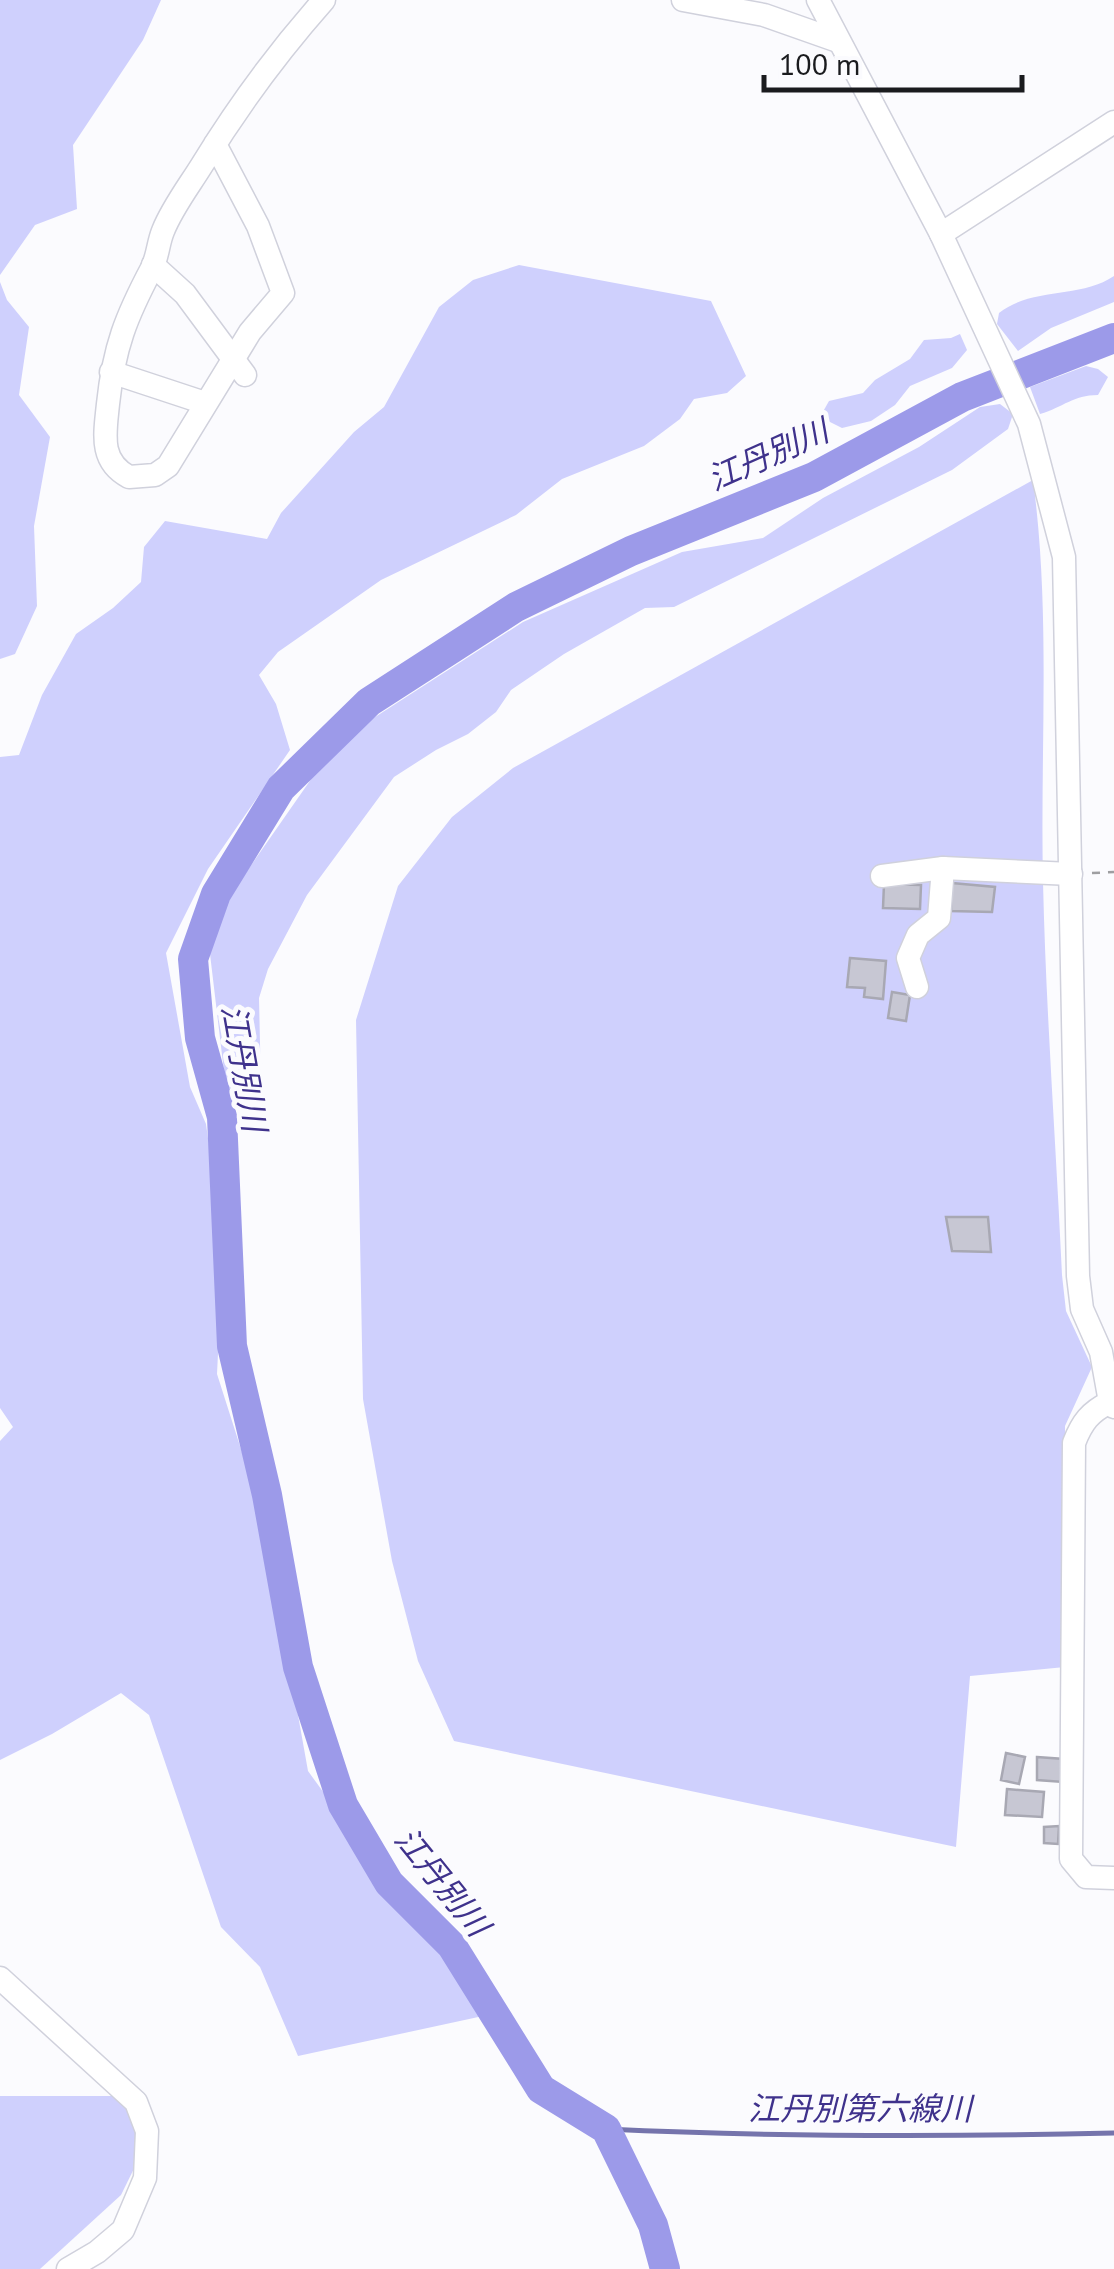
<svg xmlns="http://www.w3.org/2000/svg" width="1114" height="2269" viewBox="0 0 1114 2269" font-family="'PT Sans','Noto Sans JP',sans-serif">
<rect width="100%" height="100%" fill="#fbfbfe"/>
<g fill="#cfd0fd">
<path d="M 0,0 L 161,0 L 143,40 L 73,145 L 77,209 L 35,225 L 0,275 Z"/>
<path d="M 519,265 L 711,301 L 746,376 L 727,393 L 694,399 L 680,419 L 644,446 L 562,479 L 516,515 L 381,580 L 278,652 L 259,675 L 276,704 L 290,750 L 208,869 L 166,953 L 190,1087 L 206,1124 L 218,1211 L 220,1313 L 217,1374 L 247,1468 L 283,1631 L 308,1771 L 337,1811 L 361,1856 L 422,1933 L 452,1959 L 483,2016 L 298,2056 L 260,1967 L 221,1927 L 149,1715 L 121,1693 L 52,1734 L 0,1760 L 0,1441 L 13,1427 L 0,1408 L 0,757 L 19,755 L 42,695 L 76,634 L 113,608 L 141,582 L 144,547 L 165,521 L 267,539 L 281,513 L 354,432 L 384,407 L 439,307 L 473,280 Z"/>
<path d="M 1114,276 L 1114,302 L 1051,328 L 1018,351 L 997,324 L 999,313 C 1031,287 1080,299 1114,276 Z"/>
<path d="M 0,282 L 7,300 L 29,327 L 19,395 L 50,437 L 34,526 L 37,606 L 15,654 L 0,659 Z"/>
<path d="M 960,334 L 967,350 L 952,368 L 910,386 L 895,405 L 871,421 L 842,428 L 820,417 L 829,401 L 863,393 L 875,380 L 910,359 L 924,340 L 951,338 Z"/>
<path d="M 1086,366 L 1098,369 L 1108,377 L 1098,395 C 1073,395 1064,407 1040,414 L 1030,387 Z"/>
<path d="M 1000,404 L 1013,414 L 1008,429 L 952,470 L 674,607 L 645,608 L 564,654 L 511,690 L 496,712 L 468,734 L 436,750 L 394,777 L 307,895 L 268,969 L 259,998 L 261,1088 L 257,1103 L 239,1105 L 225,1080 L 210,954 L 229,897 L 314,775 L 372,719 L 523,622 L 682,552 L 763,538 L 823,498 L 919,447 L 980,407 Z"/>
<path d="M 1033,480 C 1051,613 1040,748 1043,882 C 1046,1013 1056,1144 1062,1275 L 1066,1311 L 1092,1367 L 1065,1426 L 1065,1667 L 970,1676 L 956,1847 L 454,1741 L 418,1661 L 392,1561 L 363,1399 L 356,1020 L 398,886 L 452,817 L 513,768 Z"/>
<path d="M 0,2096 L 146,2096 L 155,2126 L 121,2195 L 40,2269 L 0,2269 Z"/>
</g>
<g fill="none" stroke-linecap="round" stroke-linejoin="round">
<path stroke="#7574ac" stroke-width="5" d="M 606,2129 C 775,2137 944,2137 1114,2133"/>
<path stroke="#9c9ae9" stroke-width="30" d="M 665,2269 L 653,2225 L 606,2129 L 541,2089 L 452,1946 L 389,1883 L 343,1805 L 298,1667 L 267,1495 L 232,1346 L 222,1117 L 200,1038 L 193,959 L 216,894 L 281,788 L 369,702 L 516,607 L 631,551 L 814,477 L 962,397 L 1114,338"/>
</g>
<g fill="#c7c7d3" stroke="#a8a8b3" stroke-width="2.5">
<path d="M 952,883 L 995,887 L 992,912 L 951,911 Z"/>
<path d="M 884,884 L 921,885 L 920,909 L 883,908 Z"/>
<path d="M 850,958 L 886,961 L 883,999 L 864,997 L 865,988 L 847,987 Z"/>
<path d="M 892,992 L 910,995 L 906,1021 L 888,1018 Z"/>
<path d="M 946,1217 L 988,1217 L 991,1252 L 952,1251 Z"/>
<path d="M 1006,1753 L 1025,1757 L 1019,1784 L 1001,1780 Z"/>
<path d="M 1037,1757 L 1064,1759 L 1063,1782 L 1037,1780 Z"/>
<path d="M 1007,1789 L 1044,1792 L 1042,1817 L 1005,1815 Z"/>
<path d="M 1059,1826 L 1058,1844 L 1044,1843 L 1044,1827 Z"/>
</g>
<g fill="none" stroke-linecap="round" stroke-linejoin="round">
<defs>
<g id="minor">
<path d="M 683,0 L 764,15 L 838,41"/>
<path d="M 818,0 L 941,234 L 1029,424 L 1064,557 L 1078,1276 L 1082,1309 L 1101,1352 L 1110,1402 L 1114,1407"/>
<path d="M 215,144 L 258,226 L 283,293 L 250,332 L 168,466 L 155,475 L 129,477 C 99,461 105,434 108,404 C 114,347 126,317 152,268 C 158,256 158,243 163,231 C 172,208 189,186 202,165 C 238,106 278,52 324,0"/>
<path d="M 941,234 L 1114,122"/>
<path d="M 153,265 L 185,294 L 245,375"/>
<path d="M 111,372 L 205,403"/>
<path d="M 882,876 L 943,868"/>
<path d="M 917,987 L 908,958 L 918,935 L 939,918 L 943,868 L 1071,874"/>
<path d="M 1110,1402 C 1090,1412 1082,1422 1074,1443 L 1071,1859 L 1086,1877 L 1114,1878"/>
<path d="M 0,1978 L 136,2102 L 147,2131 L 145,2178 L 123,2230 L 97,2252 L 68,2269"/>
</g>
</defs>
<use href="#minor" stroke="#d0d1dc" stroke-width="25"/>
<path stroke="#9e9ea1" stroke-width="2.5" stroke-dasharray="8 8" stroke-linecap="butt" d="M 1092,873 L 1114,872"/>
<use href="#minor" stroke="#fff" stroke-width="22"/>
</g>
<g text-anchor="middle" stroke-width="10" stroke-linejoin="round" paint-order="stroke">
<g font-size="32" font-style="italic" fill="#3f328c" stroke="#fbfbfe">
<text transform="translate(768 455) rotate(-24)" y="11">江丹別川</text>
<text transform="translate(244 1068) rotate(80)" y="11">江丹別川</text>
<text transform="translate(442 1882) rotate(51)" y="11">江丹別川</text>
<text x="860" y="2120">江丹別第六線川</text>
</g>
</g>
<path d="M764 75v15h258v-15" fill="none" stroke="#1a1b1e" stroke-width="5"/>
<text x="779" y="75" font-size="30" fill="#1a1b1e" stroke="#fbfbfe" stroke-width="8" paint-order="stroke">100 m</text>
</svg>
